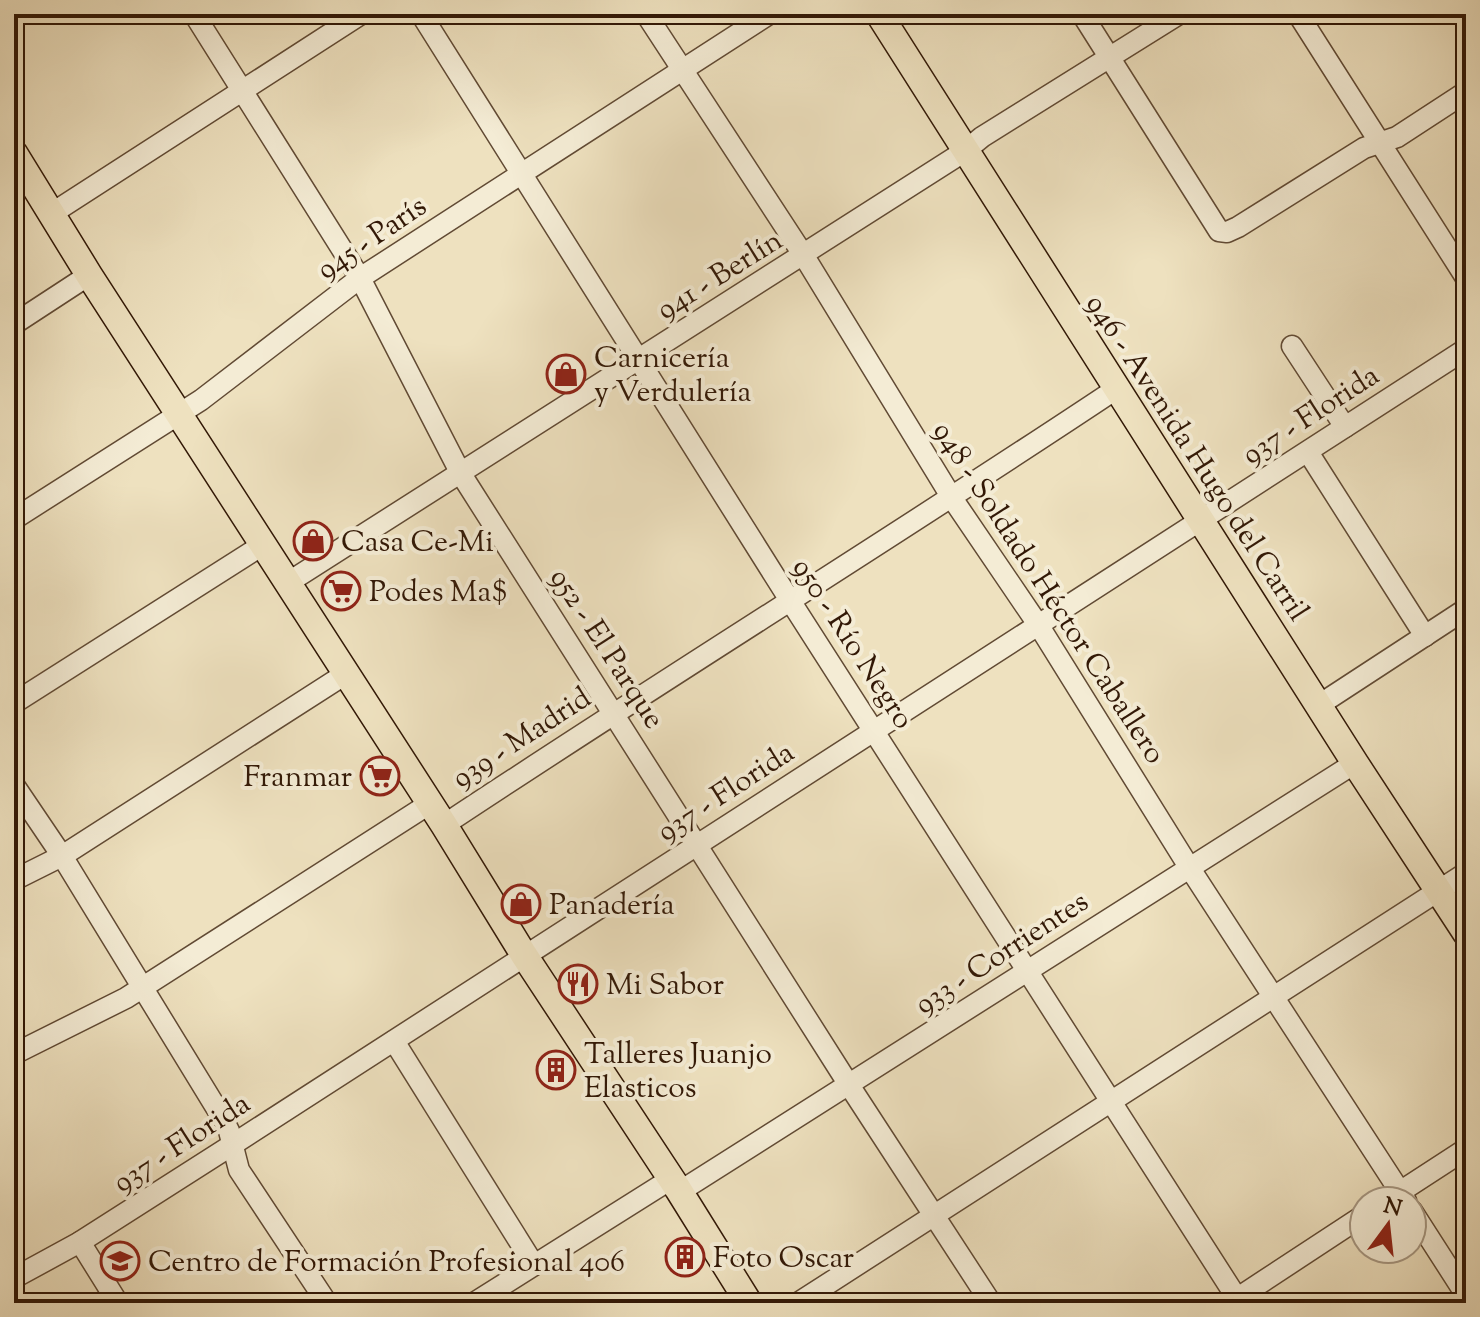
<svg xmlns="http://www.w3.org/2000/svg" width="1480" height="1317" viewBox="0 0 1480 1317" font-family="'Sorts Mill Goudy',serif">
<rect width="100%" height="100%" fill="#eee1bf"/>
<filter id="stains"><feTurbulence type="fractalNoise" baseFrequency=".0025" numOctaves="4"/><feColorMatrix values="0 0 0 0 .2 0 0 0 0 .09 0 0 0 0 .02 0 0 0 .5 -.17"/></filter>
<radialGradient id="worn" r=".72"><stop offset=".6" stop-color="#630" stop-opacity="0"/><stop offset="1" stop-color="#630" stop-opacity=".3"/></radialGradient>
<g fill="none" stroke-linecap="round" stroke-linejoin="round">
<defs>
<g id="minor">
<path d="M 194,14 L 360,278 L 461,474 L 849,1085 L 991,1303"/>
<path d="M 421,14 L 791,602 L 1240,1303"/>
<path d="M 646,14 L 804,256 L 952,498 L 1039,626 L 1189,867 L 1406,1201"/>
<path d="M 1082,14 L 1219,231 L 1227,232 L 1238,227 L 1364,148 L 1397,137 L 1466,92"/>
<path d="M 1298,14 L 1466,278"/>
<path d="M 51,214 L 361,14"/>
<path d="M 14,324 L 89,275"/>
<path d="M 1292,346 L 1345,427"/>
<path d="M 1308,452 L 1425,636"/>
<path d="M 14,519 L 201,400 L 360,278 L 769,14"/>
<path d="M 289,582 L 965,151 L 982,137 L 1179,14"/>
<path d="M 14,703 L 264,544"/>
<path d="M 1319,705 L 1466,609"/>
<path d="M 14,785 L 62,856 L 223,1119 L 229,1131 L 239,1170 L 327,1303"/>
<path d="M 444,825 C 667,677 894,537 1116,389"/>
<path d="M 14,880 L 62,856 L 347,673"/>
<path d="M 394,1041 L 534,1265"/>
<path d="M 14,1054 L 126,998 L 429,804"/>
<path d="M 679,1192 L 1355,763"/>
<path d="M 1386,1201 L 1466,1149"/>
<path d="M 1412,1211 L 1466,1295"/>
<path d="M 80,1242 L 118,1303"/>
<path d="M 14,1278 L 80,1242 L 232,1145 L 1466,349"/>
<path d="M 474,1303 L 671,1179"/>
<path d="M 798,1303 L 1466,873"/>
<path d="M 1230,1303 L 1364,1215"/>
</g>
<g id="major">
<path d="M 879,14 L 1355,763 L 1466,933"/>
<path d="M 14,153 L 89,275 L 444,825 L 524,955 L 678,1189 L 749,1303"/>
</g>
</defs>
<use href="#minor" stroke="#614a34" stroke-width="23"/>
<use href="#major" stroke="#321806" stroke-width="29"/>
<use href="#minor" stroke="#f4ecd5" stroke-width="20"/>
<use href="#major" stroke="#eee1bf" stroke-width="26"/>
</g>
<defs>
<symbol id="shop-ring" viewBox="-11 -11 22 22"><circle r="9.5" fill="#f4ecd5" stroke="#8f2418" stroke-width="1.5"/><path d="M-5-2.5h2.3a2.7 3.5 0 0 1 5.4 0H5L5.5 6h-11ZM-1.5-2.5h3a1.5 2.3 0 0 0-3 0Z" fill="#8f2418"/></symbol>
<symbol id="supermarket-ring" viewBox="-11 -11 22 22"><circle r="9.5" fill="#f4ecd5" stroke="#8f2418" stroke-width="1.5"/><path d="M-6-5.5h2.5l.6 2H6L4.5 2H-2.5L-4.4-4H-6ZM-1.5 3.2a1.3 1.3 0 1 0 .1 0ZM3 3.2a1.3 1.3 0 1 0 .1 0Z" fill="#8f2418"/></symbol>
<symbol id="restaurant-ring" viewBox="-11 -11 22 22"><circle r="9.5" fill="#f4ecd5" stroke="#8f2418" stroke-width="1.5"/><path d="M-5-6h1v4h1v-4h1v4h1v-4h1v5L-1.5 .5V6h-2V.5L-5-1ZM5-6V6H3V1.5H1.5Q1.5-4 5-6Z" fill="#8f2418"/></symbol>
<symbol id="building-ring" viewBox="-11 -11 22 22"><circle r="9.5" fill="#f4ecd5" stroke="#8f2418" stroke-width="1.5"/><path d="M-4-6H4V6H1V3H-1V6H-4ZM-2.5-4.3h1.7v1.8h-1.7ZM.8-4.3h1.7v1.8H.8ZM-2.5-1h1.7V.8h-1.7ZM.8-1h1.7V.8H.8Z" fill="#8f2418"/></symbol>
<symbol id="university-ring" viewBox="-11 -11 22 22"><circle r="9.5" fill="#f4ecd5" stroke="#8f2418" stroke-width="1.5"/><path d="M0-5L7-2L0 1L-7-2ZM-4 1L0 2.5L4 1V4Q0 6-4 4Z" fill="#8f2418"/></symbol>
</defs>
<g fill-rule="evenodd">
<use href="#shop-ring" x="544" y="352" width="44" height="44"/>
<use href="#shop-ring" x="291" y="519" width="44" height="44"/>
<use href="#supermarket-ring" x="319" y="569" width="44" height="44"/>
<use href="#supermarket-ring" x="358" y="754" width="44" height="44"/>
<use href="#shop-ring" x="499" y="882" width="44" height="44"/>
<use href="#restaurant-ring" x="556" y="962" width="44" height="44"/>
<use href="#building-ring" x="534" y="1048" width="44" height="44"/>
<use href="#building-ring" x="663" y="1235" width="44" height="44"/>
<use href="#university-ring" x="98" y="1239" width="44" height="44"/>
</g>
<g text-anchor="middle" stroke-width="8" stroke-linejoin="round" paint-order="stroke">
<g font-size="30" fill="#321806" stroke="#f4ecd5">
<text transform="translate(371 237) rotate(-34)" y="10">945 - París</text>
<text transform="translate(719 274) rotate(-32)" y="10">941 - Berlín</text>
<text transform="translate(1310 414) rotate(-33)" y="10">937 - Florida</text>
<text transform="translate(1198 457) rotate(57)" y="10">946 - Avenida Hugo del Carril</text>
<text transform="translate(1050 592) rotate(57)" y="10">948 - Soldado Héctor Caballero</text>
<text transform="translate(854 643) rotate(57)" y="10">950 - Río Negro</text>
<text transform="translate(608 648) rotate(57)" y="10">952 - El Parque</text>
<text transform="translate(521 737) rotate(-33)" y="10">939 - Madrid</text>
<text transform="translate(725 791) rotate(-33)" y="10">937 - Florida</text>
<text transform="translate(1001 952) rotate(-33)" y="10">933 - Corrientes</text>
<text transform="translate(181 1142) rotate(-33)" y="10">937 - Florida</text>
</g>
<g font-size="30" fill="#321806" stroke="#f4ecd5" text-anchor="start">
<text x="594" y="367">Carnicería<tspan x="594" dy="34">y Verdulería</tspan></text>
<text x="341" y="551">Casa Ce-Mi</text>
<text x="369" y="601">Podes Ma$</text>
<text x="352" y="786" text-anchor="end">Franmar</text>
<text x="549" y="914">Panadería</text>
<text x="606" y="994">Mi Sabor</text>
<text x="584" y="1063">Talleres Juanjo<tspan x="584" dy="34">Elasticos</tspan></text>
<text x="713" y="1267">Foto Oscar</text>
<text x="148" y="1271">Centro de Formación Profesional 406</text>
</g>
</g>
<rect width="1480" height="1317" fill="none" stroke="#eee1bf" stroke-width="48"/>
<rect x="16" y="16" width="1448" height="1285" fill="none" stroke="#321806" stroke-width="4"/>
<rect x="24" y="24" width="1432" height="1269" fill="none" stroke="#321806" stroke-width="2"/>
<g transform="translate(1388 1225) rotate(15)"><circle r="38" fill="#f4ecd5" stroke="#a69782" stroke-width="2"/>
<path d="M0-6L14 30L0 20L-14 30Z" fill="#8f2418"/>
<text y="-12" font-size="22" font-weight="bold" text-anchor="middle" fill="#321806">N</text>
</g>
<rect width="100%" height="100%" filter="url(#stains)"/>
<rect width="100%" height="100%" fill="url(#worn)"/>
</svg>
